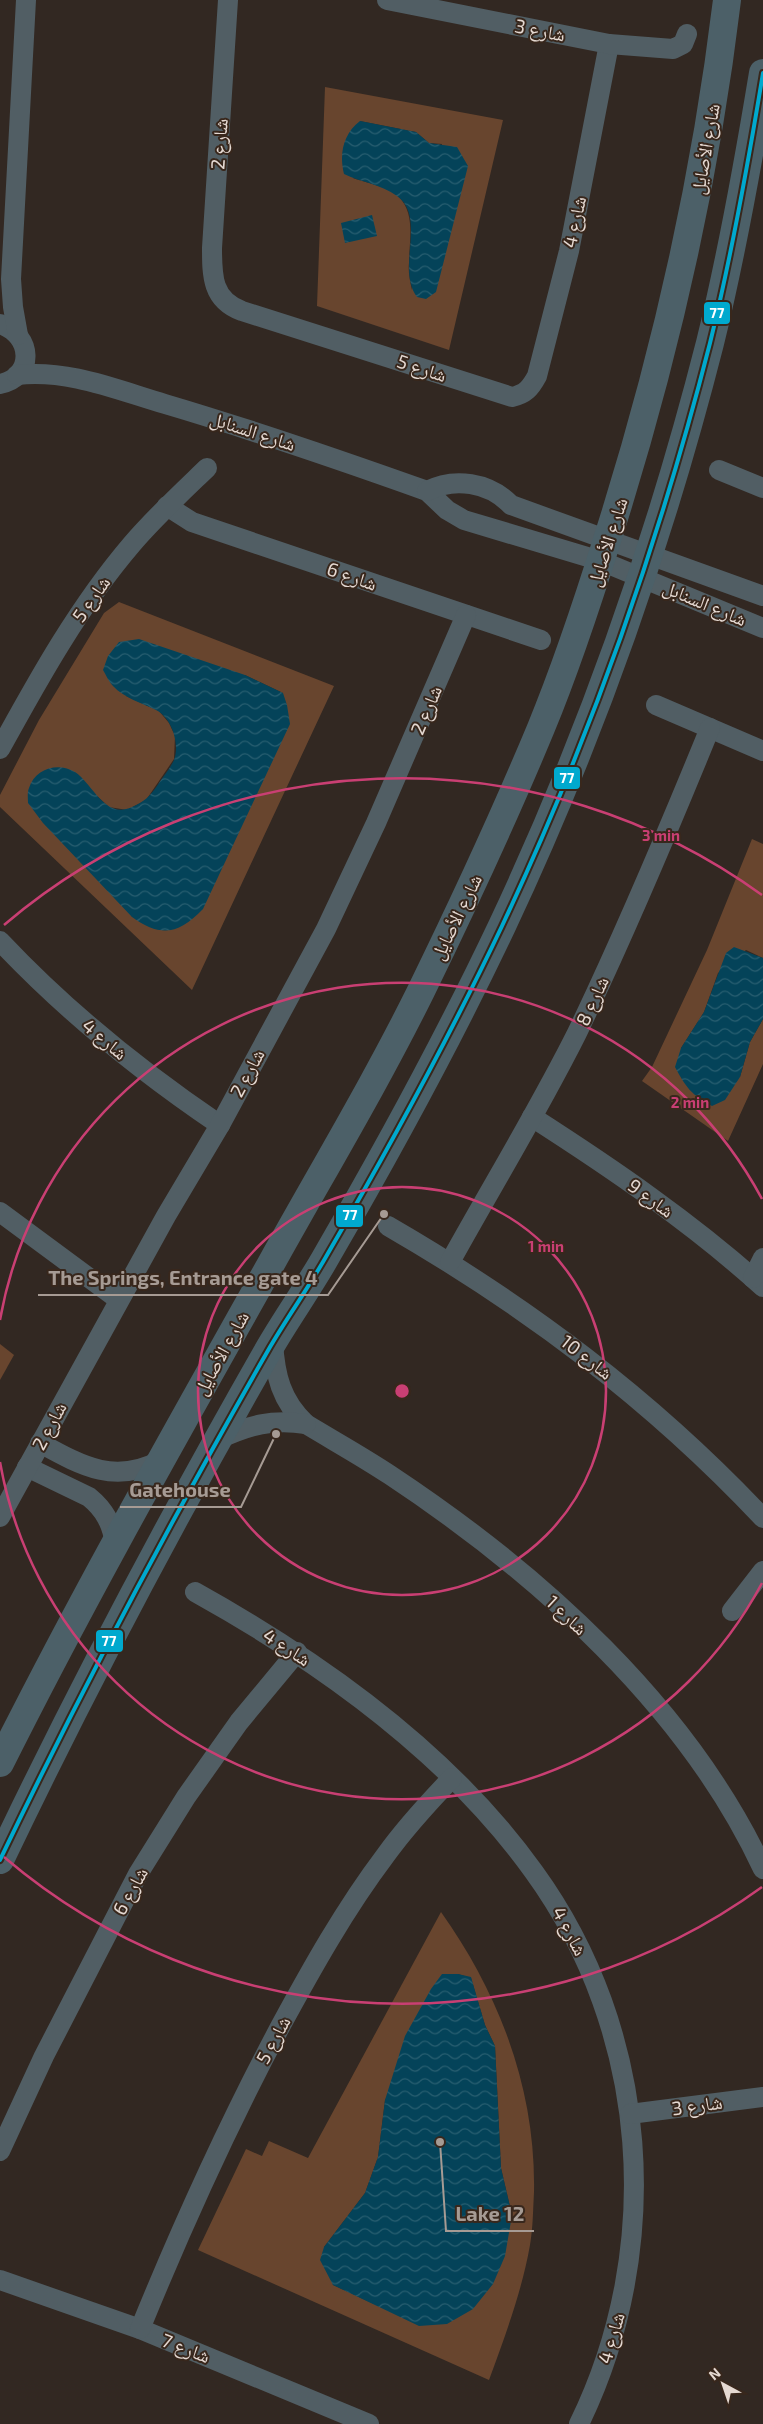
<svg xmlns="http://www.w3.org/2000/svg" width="763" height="2424" viewBox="0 0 763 2424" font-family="'Exo 2','Noto Naskh Arabic',sans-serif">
<defs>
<pattern id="water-waves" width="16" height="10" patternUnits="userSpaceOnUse" patternTransform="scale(1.25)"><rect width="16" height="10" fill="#044359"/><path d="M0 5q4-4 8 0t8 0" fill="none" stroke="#285e70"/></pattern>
</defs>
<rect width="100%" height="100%" fill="#322822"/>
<g fill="#68452e" fill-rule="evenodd">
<path d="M 325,87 L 503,120 L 449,350 L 317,306 ZM 360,121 L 416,132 L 429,143 L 442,144 L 412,290 C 410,281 408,272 409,263 C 409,241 416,215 399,197 C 388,186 366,183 353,178 Z"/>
<path d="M 119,602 L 334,686 L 192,990 L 0,807 L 0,795 L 39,720 L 104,613 ZM 245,675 L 283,693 L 132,917 L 96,795 L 109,807 L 127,810 L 146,800 L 174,759 L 175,736 L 169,723 L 159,711 L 126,696 Z"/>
<path d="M 752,839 L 763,844 L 763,958 L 746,950 L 718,973 L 704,1012 L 681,1048 L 740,1077 L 750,1042 L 763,1019 L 763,1064 L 728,1141 L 642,1081 L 652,1067 L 707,950 Z"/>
<path d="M 0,1344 L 14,1355 L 0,1380 Z"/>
<path d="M 441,1912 C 500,1995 536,2090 534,2192 C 533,2210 533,2228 530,2245 C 522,2291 505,2336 489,2380 L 198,2250 L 246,2149 L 262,2156 L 269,2141 L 308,2158 ZM 458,1974 L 471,1978 L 485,2025 L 495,2046 L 501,2168 L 512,2215 L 374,2304 L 333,2285 L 324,2247 L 365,2193 L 378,2157 L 385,2100 Z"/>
</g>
<g fill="url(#water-waves)">
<path d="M 360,121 L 416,132 L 429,143 L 457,147 L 468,166 L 436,292 L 426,299 L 417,297 C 396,269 427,217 397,196 C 381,184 360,182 344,174 C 339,154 343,134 360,121 Z"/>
<path d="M 372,215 L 377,236 L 345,243 L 341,223 Z"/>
<path d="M 139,639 L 245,675 L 283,693 L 287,705 L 290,724 L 203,909 C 179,934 161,938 132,917 L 43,823 L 28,803 C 28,799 27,792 29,788 C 35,768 59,762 75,772 C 93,784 105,820 132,807 C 144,802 150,796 157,786 C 162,778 170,769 174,760 C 180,744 172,718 156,710 C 142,703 124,698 113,686 C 109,682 106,675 103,670 L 108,656 L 119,642 Z"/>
<path d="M 734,947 L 763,958 L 763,1019 L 750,1042 L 740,1077 L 725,1100 L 712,1106 C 692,1096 685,1086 675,1067 L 681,1048 L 704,1012 L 726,953 Z"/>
<path d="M 442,1974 L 458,1974 L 471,1977 L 485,2025 L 495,2046 L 501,2168 L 512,2215 L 505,2256 L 493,2284 L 473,2309 L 447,2324 L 419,2326 L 333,2285 L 320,2260 L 324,2247 L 365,2193 L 378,2157 L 385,2100 L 405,2036 L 431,1989 Z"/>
</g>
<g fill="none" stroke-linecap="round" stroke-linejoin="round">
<g stroke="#515e64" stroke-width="20">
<path d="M 228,0 L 212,248 C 212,276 212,300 242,311 L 512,397 C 525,394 530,389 537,376 L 569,251 L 609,44"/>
<path d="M 387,0 L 609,44 L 673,49 L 683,44 L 687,34"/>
<path d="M 0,324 C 33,335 35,377 0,384"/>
<path d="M 18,335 L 13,307 L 11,279 L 26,0"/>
<path d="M 17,375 C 68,369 117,390 165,404 C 253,430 340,460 427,491 L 447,510 L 464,520 L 601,561 L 763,628"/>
<path d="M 719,470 L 763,488"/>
<path d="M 427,491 C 454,477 489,482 511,505 L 763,596"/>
<path d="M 167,506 L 192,522 L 541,640"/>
<path d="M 656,705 L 763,751"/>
<path d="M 0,749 C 39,678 79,606 132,544 C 155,517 181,493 207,468"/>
<path d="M 0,941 C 66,1011 140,1071 220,1125"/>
<path d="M 532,1117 C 613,1169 692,1223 763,1287"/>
<path d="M 0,1212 L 119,1300"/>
<path d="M 388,1226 C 528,1307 652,1400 763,1518"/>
<path d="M 450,1262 C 492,1186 538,1111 577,1033 C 625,933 668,831 710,728"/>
<path d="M 753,1278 L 763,1258"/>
<path d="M 273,1342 C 275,1375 281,1401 306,1424 C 334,1441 363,1457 390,1475 C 538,1573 687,1706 763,1869"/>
<path d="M 219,1439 C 250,1425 271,1419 306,1424"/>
<path d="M 40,1443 C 82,1466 115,1485 161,1460"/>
<path d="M 27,1467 L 89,1497 C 105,1510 112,1524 115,1544"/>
<path d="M 0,1517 L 166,1216 L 220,1125 L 326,929 L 376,823 L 466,615"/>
<path d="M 195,1592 C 321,1662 449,1753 534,1872 C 650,2032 665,2248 579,2424"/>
<path d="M 732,1611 L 763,1571"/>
<path d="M 630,2114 L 763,2097"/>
<path d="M 0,2151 L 44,2056 L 138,1874 L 186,1797 L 239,1722 L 297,1652"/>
<path d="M 0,2280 L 140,2329 L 369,2424"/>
<path d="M 140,2329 C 182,2226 228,2125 280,2027 C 312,1968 345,1909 385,1856 C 405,1828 428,1803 452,1778"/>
</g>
<g stroke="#4c6068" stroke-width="28">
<path d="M 0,1763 C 85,1593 179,1428 272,1262 C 322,1172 375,1084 421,991 C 463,905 504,817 541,728 C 567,665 588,601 608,537 C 664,361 705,183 727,0"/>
<path d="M 0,1860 C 83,1686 174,1515 270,1347 C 288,1316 309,1287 327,1255 C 389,1148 449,1038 502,926 C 590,739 659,543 710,343 C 732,254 748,164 763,73"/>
</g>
<defs>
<path id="bus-1" d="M 0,1860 C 83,1686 174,1515 270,1347 C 288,1316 309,1287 327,1255 C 389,1148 449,1038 502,926 C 590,739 659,543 710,343 C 732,254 748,164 763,73"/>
</defs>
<use href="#bus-1" stroke="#38271c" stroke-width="8"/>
<use href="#bus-1" stroke="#00a9ce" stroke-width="4"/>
</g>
<g fill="none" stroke="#c93f73" stroke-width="2.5">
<circle cx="402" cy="1391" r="204"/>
<path d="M762 1583A408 408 0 0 1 0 1462M0 1320A408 408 0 0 1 762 1199"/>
<path d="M762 1887A613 613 0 0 1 4 1857M4 925A613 613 0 0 1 762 895"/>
</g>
<g text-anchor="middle" stroke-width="4" stroke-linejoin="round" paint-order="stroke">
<g font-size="19" fill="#e5d9d2" stroke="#38271c">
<text transform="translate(540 30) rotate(11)" y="7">شارع 3</text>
<text transform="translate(219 144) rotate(-86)" y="7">شارع 2</text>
<text transform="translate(705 149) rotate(-80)" y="7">شارع الأصايل</text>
<text transform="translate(574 222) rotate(-78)" y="7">شارع 4</text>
<text transform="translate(422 368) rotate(18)" y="7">شارع 5</text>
<text transform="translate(253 431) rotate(18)" y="7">شارع السنابل</text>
<text transform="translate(607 542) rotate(-72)" y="7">شارع الأصايل</text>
<text transform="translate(352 576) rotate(19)" y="7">شارع 6</text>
<text transform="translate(91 599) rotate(-55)" y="7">شارع 5</text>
<text transform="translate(705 603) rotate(23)" y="7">شارع السنابل</text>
<text transform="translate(426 710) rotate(-67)" y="7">شارع 2</text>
<text transform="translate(456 917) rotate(-64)" y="7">شارع الأصايل</text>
<text transform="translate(592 1001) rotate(-65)" y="7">شارع 8</text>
<text transform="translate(105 1039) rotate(40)" y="7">شارع 4</text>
<text transform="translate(247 1073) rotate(-62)" y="7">شارع 2</text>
<text transform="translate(651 1198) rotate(36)" y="7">شارع 9</text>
<text transform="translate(221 1353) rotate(-61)" y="7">شارع الأصايل</text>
<text transform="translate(587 1357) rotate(38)" y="7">شارع 10</text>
<text transform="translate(49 1426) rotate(-62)" y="7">شارع 2</text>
<text transform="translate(567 1615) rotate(43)" y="7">شارع 1</text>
<text transform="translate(287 1647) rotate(33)" y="7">شارع 4</text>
<text transform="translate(130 1891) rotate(-61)" y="7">شارع 6</text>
<text transform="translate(570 1931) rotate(62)" y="7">شارع 4</text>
<text transform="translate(273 2040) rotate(-62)" y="7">شارع 5</text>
<text transform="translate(697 2105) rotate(-8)" y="7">شارع 3</text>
<text transform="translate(611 2338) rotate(-74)" y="7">شارع 4</text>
<text transform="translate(186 2348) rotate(21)" y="7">شارع 7</text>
</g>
</g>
<circle cx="402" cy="1391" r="8" fill="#c93f73" stroke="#38271c" stroke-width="2.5"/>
<g font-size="15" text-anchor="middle" font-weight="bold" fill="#c93f73" stroke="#38271c" stroke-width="4" stroke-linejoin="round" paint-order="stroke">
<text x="661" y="841">3 min</text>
<text x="690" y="1108">2 min</text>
<text x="546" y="1252">1 min</text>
</g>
<path fill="none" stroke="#a69b94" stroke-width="2" d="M384 1214L328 1295H38M276 1434L241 1507H120M440 2142L446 2231H534"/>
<g fill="#a69b94" stroke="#38271c" stroke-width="2">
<circle cx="384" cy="1214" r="5"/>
<circle cx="276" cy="1434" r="5"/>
<circle cx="440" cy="2142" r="5"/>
</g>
<g font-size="20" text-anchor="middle" font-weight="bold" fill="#a69b94" stroke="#38271c" stroke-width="4" stroke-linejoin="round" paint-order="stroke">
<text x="183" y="1285">The Springs, Entrance gate 4</text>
<text x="180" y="1497">Gatehouse</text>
<text x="490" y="2221">Lake 12</text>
</g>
<g stroke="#38271c" stroke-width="2">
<rect x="703" y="301" width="28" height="24" rx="5" fill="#00a9ce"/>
<rect x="553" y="766" width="28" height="24" rx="5" fill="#00a9ce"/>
<rect x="335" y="1204" width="29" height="24" rx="5" fill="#00a9ce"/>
<rect x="95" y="1629" width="29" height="24" rx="5" fill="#00a9ce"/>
</g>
<g font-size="14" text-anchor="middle" font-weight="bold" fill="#fff">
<text x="717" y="318">77</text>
<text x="567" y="783">77</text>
<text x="350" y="1220">77</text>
<text x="109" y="1646">77</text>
</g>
<g transform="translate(723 2384) rotate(320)" stroke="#38271c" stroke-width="4" paint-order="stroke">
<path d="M0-4L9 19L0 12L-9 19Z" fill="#e5d9d2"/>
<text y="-8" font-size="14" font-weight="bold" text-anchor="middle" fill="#e5d9d2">N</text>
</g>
</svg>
